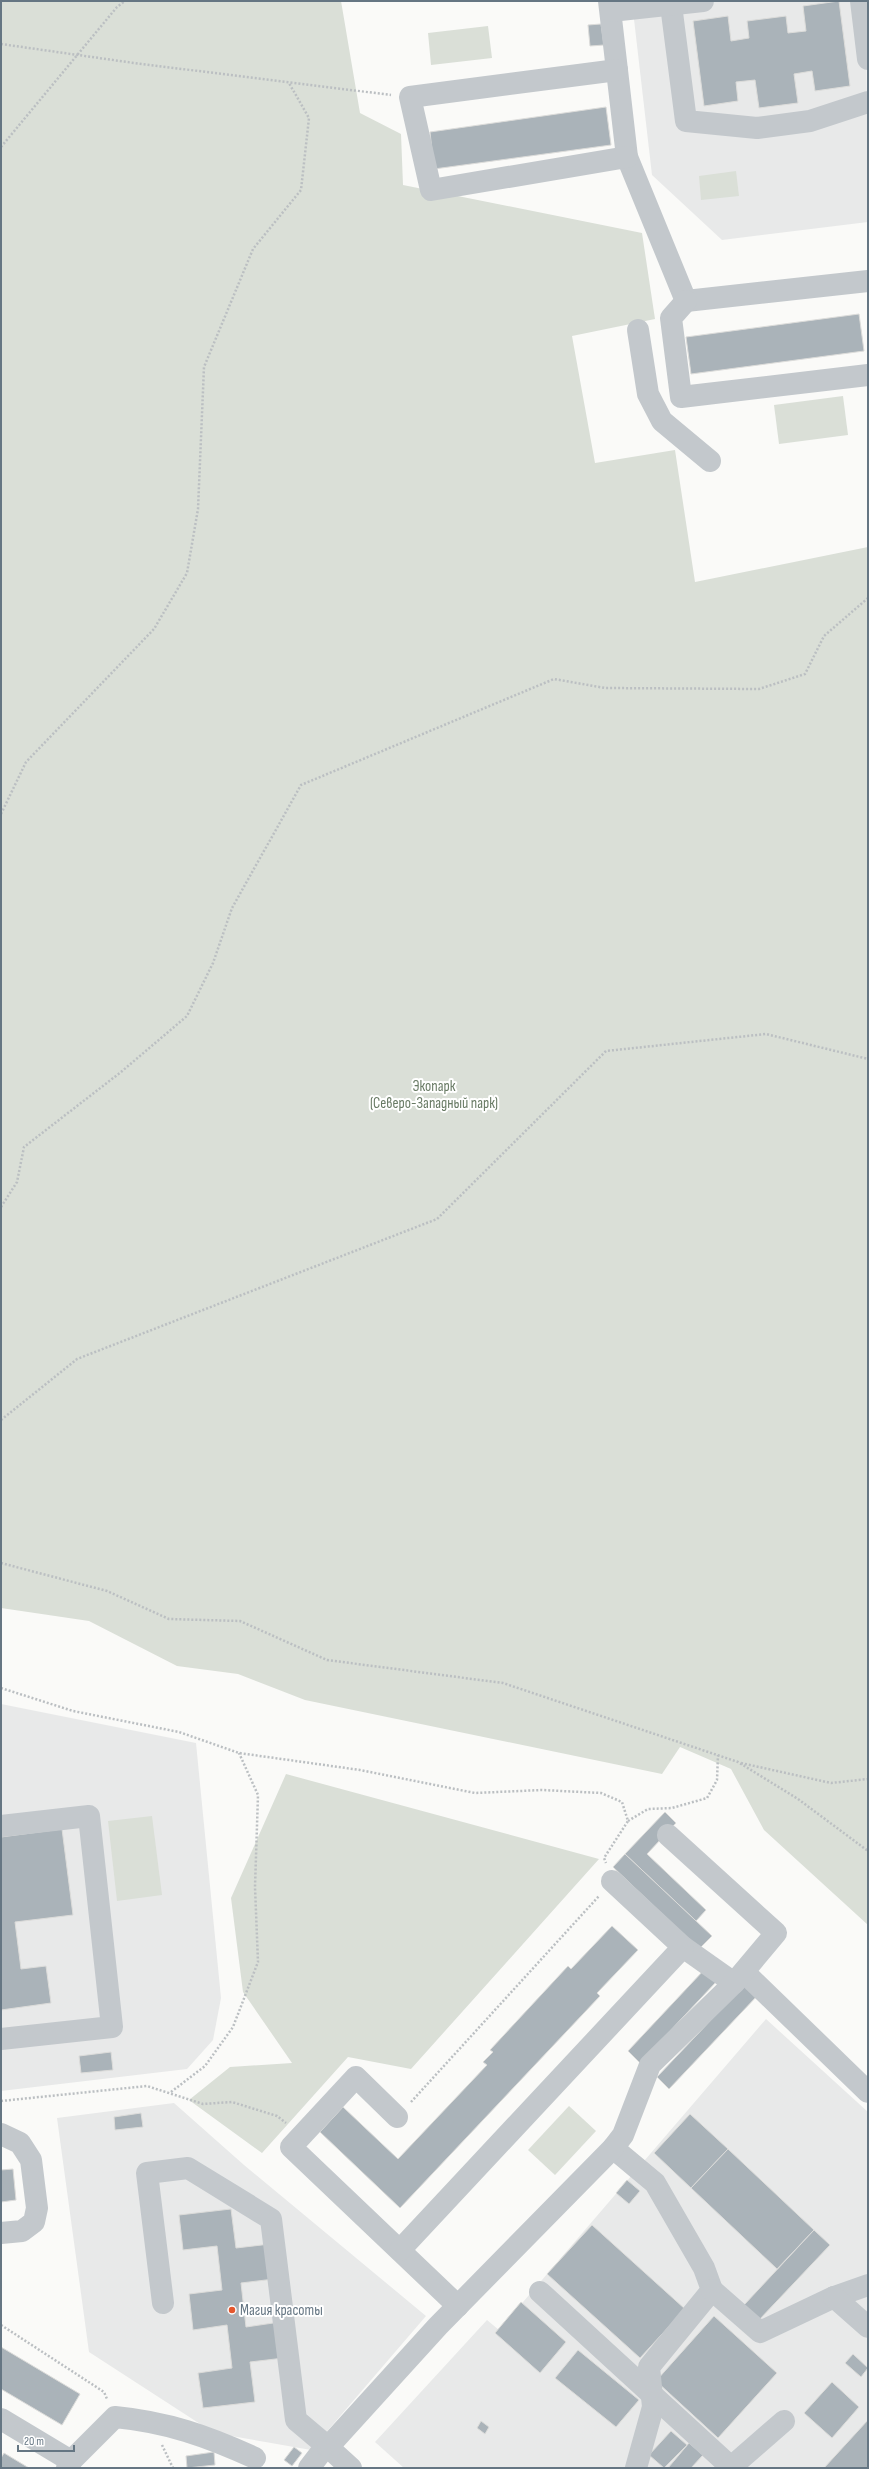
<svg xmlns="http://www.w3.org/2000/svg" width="869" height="2469" viewBox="0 0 869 2469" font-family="'Sofia Sans Condensed',sans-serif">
<rect width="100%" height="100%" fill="#fafaf8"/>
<g fill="#e8e9e9">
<path d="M 866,1 L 868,222 L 722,240 L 652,175 L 632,2 Z"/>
<path d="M 1,1704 L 196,1743 L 221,1998 L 213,2040 L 187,2069 L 1,2091 Z"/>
<path d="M 766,2019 L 868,2112 L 868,2468 L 404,2468 L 375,2442 L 487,2320 L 499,2330 Z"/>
<path d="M 174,2103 L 244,2165 L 426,2316 L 311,2450 L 214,2433 L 89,2352 L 57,2118 Z"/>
</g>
<g fill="#dadfd7">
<path d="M 1,1 L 341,1 L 360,113 L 401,134 L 403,185 L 642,233 L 655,319 L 572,336 L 595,463 L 675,450 L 695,582 L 868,547 L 868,1925 L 764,1830 L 731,1769 L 680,1747 L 662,1774 L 305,1700 L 238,1674 L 177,1666 L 89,1621 L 1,1608 Z"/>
<path d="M 488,26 L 492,58 L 431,65 L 428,33 Z"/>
<path d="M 736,171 L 739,196 L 701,200 L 699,176 Z"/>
<path d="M 843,396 L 848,435 L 779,444 L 774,405 Z"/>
<path d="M 286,1774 L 599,1859 L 411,2069 L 348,2057 L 262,2153 L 189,2100 L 230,2067 L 292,2063 L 243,1992 L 231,1898 Z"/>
<path d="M 152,1816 L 162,1895 L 117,1901 L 108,1821 Z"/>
<path d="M 569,2106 L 596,2131 L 555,2175 L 528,2150 Z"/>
</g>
<g fill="#aab3b9" stroke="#dcdcda">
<path d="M 839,1 L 850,86 L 815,91 L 812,71 L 794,74 L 798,103 L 759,108 L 755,80 L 736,82 L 738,101 L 704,106 L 693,21 L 728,16 L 731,41 L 749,38 L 747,21 L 786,16 L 788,33 L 806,31 L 803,6 Z"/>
<path d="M 601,24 L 604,45 L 590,46 L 588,25 Z"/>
<path d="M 606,107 L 611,145 L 434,169 L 430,132 Z"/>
<path d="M 859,314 L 864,351 L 691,374 L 686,337 Z"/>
<path d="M 665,1812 L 676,1823 L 647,1854 L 706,1910 L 696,1921 L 625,1854 Z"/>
<path d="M 62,1829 L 73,1915 L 15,1922 L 21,1969 L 46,1966 L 51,2003 L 1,2010 L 1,1837 Z"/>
<path d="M 625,1854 L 712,1936 L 699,1949 L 613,1867 Z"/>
<path d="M 612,1926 L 638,1950 L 597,1993 L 600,1996 L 400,2208 L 320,2132 L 343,2107 L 398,2159 L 487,2065 L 483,2062 L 493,2052 L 490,2050 L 568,1966 L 571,1969 Z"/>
<path d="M 704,1970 L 716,1982 L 640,2063 L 628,2051 Z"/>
<path d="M 746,1983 L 758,1995 L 669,2089 L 657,2077 Z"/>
<path d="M 111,2052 L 113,2070 L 81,2073 L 79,2056 Z"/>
<path d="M 141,2113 L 143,2127 L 115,2130 L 114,2117 Z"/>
<path d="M 690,2114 L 728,2149 L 691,2188 L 654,2153 Z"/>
<path d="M 728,2149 L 814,2230 L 777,2269 L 691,2188 Z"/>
<path d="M 13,2169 L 16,2200 L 1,2202 L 1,2170 Z"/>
<path d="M 627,2180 L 640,2191 L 629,2204 L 616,2193 Z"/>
<path d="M 231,2209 L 236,2248 L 270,2244 L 274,2279 L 241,2283 L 246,2327 L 280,2322 L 284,2358 L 250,2362 L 255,2402 L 203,2408 L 198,2373 L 232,2368 L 227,2325 L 193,2330 L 189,2294 L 222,2290 L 217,2246 L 183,2250 L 179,2215 Z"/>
<path d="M 592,2225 L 685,2309 L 640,2358 L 547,2274 Z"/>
<path d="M 814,2230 L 830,2245 L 759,2320 L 744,2305 Z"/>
<path d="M 521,2302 L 566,2342 L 540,2373 L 495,2333 Z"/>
<path d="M 714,2316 L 777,2373 L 718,2438 L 656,2381 Z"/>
<path d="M 1,2347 L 80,2394 L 62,2425 L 1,2389 Z"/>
<path d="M 578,2350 L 639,2400 L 616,2427 L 555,2378 Z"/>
<path d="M 853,2354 L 868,2368 L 861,2377 L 845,2363 Z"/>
<path d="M 832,2382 L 859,2407 L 832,2438 L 804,2413 Z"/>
<path d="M 868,2420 L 868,2468 L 824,2468 Z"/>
<path d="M 481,2421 L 489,2427 L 485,2434 L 477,2428 Z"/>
<path d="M 671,2431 L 687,2445 L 664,2468 L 649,2455 Z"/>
<path d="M 689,2443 L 703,2455 L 691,2468 L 668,2468 Z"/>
<path d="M 294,2447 L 302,2453 L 292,2466 L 284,2460 Z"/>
<path d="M 214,2452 L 215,2465 L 187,2468 L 186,2456 Z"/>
<path d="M 4,2453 L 29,2468 L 1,2468 L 1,2458 Z"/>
</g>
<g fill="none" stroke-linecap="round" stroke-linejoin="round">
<g stroke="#bbbfc2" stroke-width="2.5" stroke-dasharray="2 2" stroke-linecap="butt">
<path d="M 1,44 L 134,63 L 391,95"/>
<path d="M 1,147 L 117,7 L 125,1"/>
<path d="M 1,814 L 26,762 L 154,629 L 187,573 L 198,509 L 204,367 L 253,249 L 301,190 L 309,118 L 289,83"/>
<path d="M 1,1207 L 17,1182 L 24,1147 L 121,1072 L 187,1016 L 213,963 L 232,908 L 301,785 L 554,679 L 605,688 L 759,689 L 805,674 L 824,636 L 868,598"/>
<path d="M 1,1420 L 77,1359 L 437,1219 L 606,1051 L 766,1034 L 868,1059"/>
<path d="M 1,1563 L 107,1591 L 169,1619 L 240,1621 L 327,1660 L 503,1683 L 738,1762 L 798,1799 L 868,1851"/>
<path d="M 1,1688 L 73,1711 L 179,1732 L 239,1753 L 360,1770 L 475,1793 L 542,1790 L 601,1793 L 622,1802 L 628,1821 L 604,1858 L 606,1863"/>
<path d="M 741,1763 L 831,1783 L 868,1779"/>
<path d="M 628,1821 L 648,1809 L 672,1808 L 707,1798 L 717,1780 L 718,1755"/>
<path d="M 171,2092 L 205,2066 L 233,2027 L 258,1962 L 255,1887 L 258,1795 L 239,1753"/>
<path d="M 1,2101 L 147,2086 L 203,2104 L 232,2102 L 277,2116 L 286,2123"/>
<path d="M 411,2102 L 599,1896"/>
<path d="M 1,2325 L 104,2392 L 107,2399"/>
<path d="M 162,2445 L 173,2468"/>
</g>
<g stroke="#c3c8cc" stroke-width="22">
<path d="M 609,1 L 627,157 L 686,301 L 868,281"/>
<path d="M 861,1 L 868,59"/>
<path d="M 671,5 L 686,121 L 757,128 L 810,121 L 868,102"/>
<path d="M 611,11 L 703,1"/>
<path d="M 617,70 L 410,97 L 431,190 L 627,157"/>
<path d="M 686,301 L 671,318 L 681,397 L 868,375"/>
<path d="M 638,330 L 648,394 L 662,421 L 710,461"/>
<path d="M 1,1826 L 89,1816 L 112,2027 L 1,2039"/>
<path d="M 683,1947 L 734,1983"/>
<path d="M 744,1972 L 868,2092"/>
<path d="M 397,2117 L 356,2077 L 291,2147 L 458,2306"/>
<path d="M 1,2134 L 20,2143 L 31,2160 L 37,2208 L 34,2222 L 22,2231 L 1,2233"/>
<path d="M 613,2148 L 655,2183 L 704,2268 L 712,2290 L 649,2367 L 653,2407 L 636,2468"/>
<path d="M 400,2250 L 683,1947 L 612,1881"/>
<path d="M 712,2290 L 760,2332 L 834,2297 L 868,2285"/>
<path d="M 540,2292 L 731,2467"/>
<path d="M 834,2297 L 868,2327"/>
<path d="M 163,2303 L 147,2173 L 188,2168 L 271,2219 L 296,2420 L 328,2447"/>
<path d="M 1,2419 L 71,2461 L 67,2468"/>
<path d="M 71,2461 L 115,2417 C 167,2422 207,2436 255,2458"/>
<path d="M 309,2468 L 319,2455"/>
<path d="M 351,2468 L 328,2447 L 438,2326 L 613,2148 L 623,2135 L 650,2065 L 734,1983 L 776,1933 L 668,1835"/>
<path d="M 730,2468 L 784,2421"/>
</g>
</g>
<circle fill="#e4572e" stroke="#fff" stroke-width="1.5" cx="232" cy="2310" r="4"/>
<g text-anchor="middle" stroke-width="4" stroke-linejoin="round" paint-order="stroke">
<g font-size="15" fill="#687a64" stroke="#fff">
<text x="434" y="1091">Экопарк<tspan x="434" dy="17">(Северо-Западный парк)</tspan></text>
</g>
<g font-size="15" fill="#657683" stroke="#fff" text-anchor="start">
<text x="240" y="2315">Магия красоты</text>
</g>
</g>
<rect width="869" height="2469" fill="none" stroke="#657683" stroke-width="4"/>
<path d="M18 2445v6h56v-6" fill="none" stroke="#657683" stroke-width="2"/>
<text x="24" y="2445" font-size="12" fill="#657683" stroke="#ffffff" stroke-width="3" paint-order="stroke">20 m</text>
</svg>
